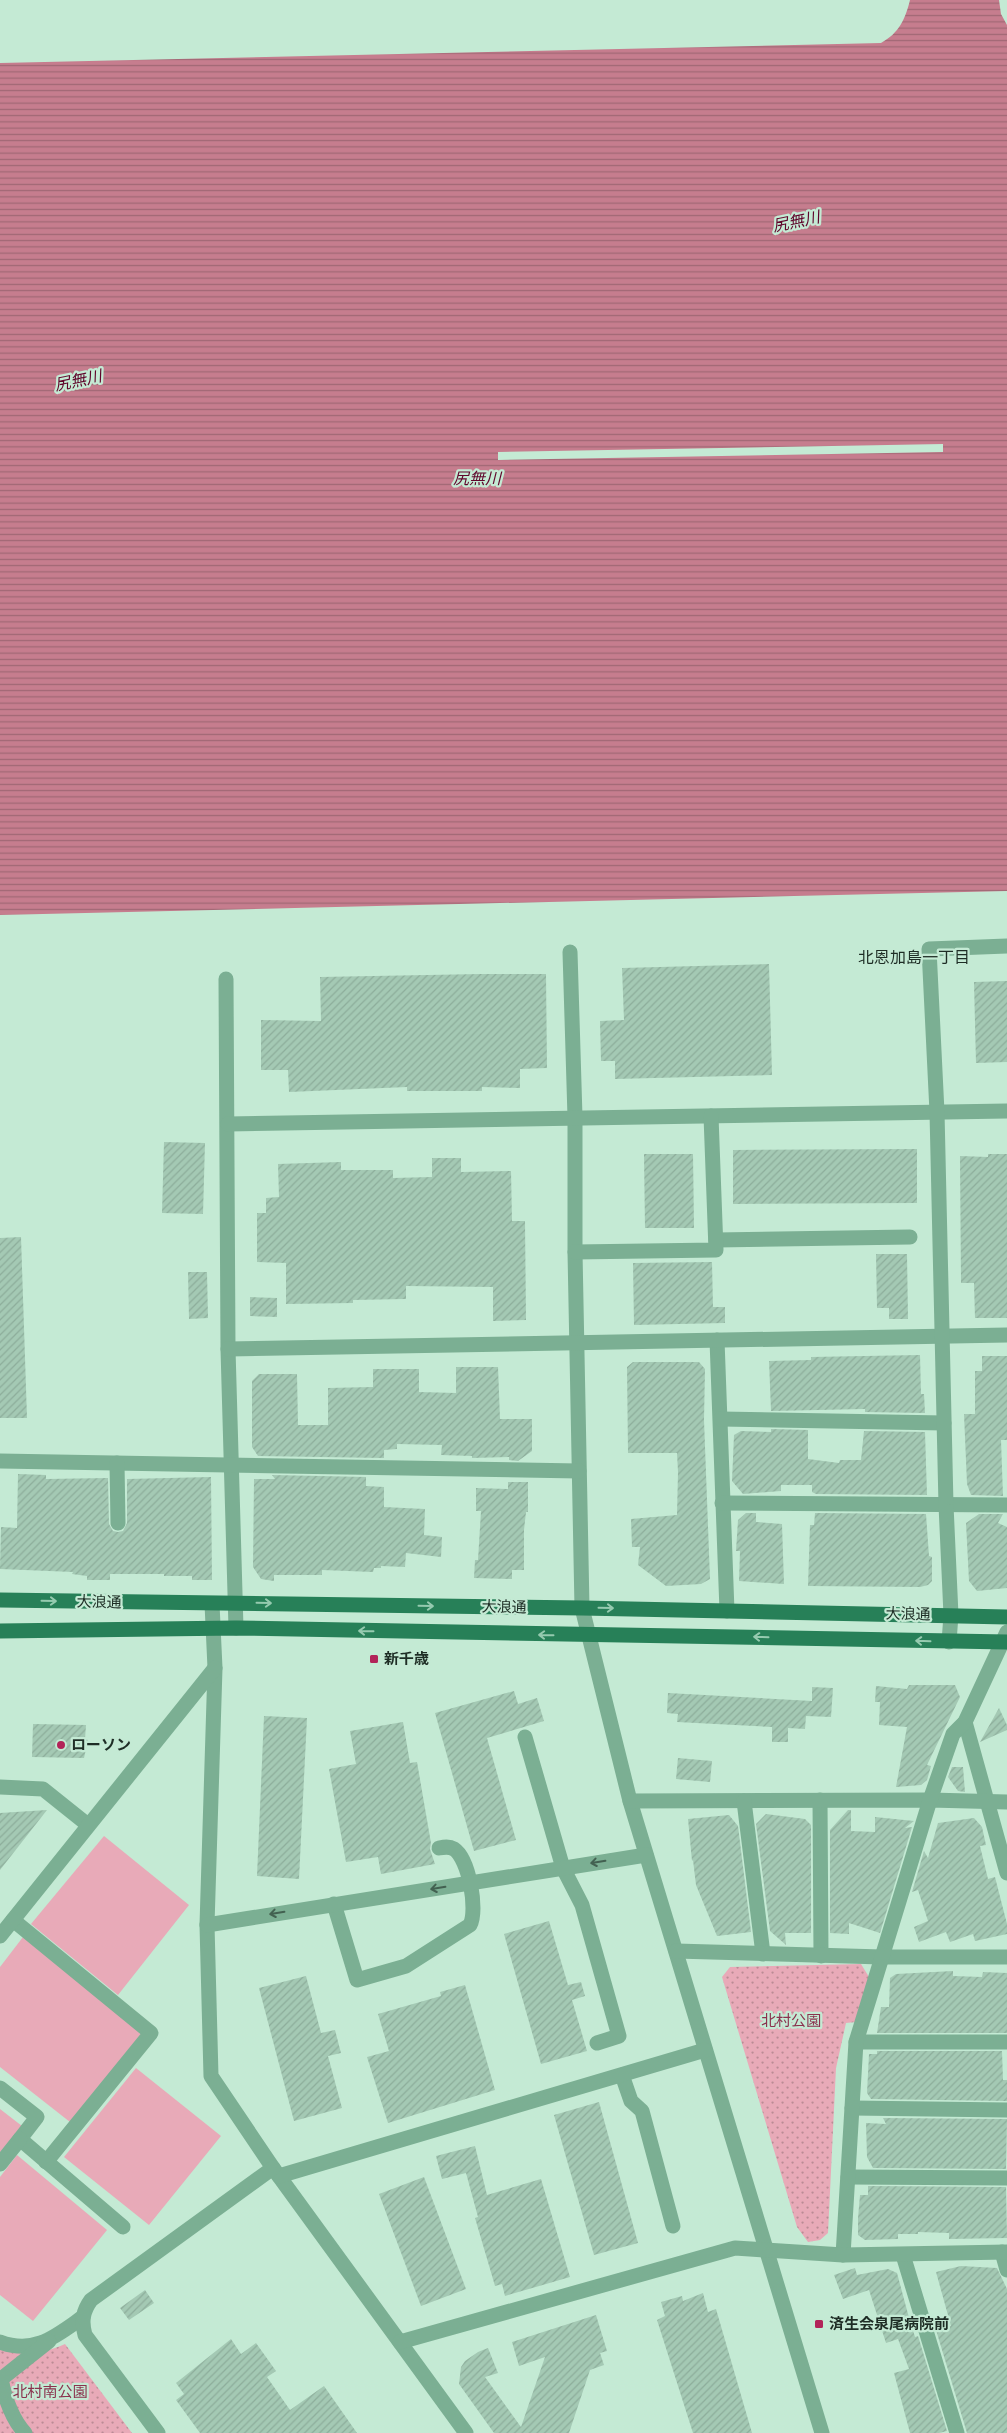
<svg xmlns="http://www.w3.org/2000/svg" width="1007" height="2433" viewBox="0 0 1007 2433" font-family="Cabin,'Noto Sans JP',sans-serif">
<defs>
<pattern id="grass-dots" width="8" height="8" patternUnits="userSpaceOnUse" patternTransform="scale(1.25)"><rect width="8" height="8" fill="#e8aab8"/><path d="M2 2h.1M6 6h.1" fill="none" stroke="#bb8b95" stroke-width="1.8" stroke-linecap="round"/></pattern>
<pattern id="water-rules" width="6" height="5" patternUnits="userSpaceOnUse" patternTransform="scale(1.25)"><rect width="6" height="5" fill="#c67d8e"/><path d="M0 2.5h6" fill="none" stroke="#a06774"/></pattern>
<pattern id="building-hatch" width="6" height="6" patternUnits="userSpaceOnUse" patternTransform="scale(1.25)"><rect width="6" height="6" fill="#a4c9b4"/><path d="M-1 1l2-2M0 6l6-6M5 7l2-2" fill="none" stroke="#8dad9b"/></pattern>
</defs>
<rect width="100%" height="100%" fill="#c4ead4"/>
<g fill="url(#grass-dots)">
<path d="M 861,1964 L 869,1977 L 856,2022 L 846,2023 L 836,2068 L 828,2233 L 820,2240 L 808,2242 L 797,2227 L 722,1977 L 730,1967 Z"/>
<path d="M 65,2344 L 132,2433 L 0,2433 L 0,2349 C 23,2354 44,2354 65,2344 Z"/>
</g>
<g fill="#e8aab8">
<path d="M 104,1836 L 189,1905 L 118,1995 L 31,1924 Z"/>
<path d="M 23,1937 L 142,2033 L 70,2122 L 0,2067 L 0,1967 Z"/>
<path d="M 136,2068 L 221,2136 L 149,2225 L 64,2157 Z"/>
<path d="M 0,2109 L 22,2126 L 0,2153 Z"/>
<path d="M 17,2155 L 107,2230 L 33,2321 L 0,2295 L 0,2177 Z"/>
</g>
<path fill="url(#water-rules)" d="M 910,0 L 999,0 L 1001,14 L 1007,25 L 1007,891 L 0,915 L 0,63 L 881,43 C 899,33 905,20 910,0 Z"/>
<path fill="#c4ead4" d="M 943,444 L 943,452 L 498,460 L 498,452 Z"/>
<g fill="url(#building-hatch)">
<path d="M 769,964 L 772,1075 L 615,1079 L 615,1061 L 601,1061 L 600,1021 L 624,1020 L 622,968 Z"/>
<path d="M 481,974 L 546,974 L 547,1068 L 520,1069 L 520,1088 L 482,1087 L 482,1091 L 407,1091 L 407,1087 L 289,1092 L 288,1070 L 261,1070 L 261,1020 L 321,1021 L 320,977 Z"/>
<path d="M 1007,981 L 1007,1062 L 976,1063 L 974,982 Z"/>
<path d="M 164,1142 L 205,1143 L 203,1214 L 162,1213 Z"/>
<path d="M 917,1149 L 917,1203 L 733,1204 L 733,1150 Z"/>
<path d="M 644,1154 L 693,1154 L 694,1228 L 645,1228 Z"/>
<path d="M 988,1154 L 1007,1154 L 1007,1318 L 975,1318 L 974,1283 L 961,1283 L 960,1156 L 988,1157 Z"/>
<path d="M 432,1158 L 461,1158 L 461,1172 L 511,1171 L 512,1221 L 525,1221 L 526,1320 L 493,1321 L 493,1287 L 406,1286 L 406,1299 L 353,1300 L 353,1303 L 286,1304 L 286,1263 L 257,1262 L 257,1213 L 266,1213 L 266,1198 L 279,1197 L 278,1164 L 341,1162 L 341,1170 L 393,1170 L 393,1178 L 432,1177 Z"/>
<path d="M 21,1237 L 27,1418 L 0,1418 L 0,1238 Z"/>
<path d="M 876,1254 L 907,1254 L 908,1319 L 889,1319 L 889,1308 L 877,1308 Z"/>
<path d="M 712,1262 L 713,1307 L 725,1307 L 725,1323 L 634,1325 L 633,1263 Z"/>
<path d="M 188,1272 L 207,1272 L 208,1318 L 189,1319 Z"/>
<path d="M 250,1297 L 277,1298 L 277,1317 L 250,1316 Z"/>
<path d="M 920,1355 L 921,1394 L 924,1394 L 925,1413 L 865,1412 L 865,1409 L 771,1411 L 769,1361 L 811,1360 L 811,1357 Z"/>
<path d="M 982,1356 L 1007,1356 L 1007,1440 L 1001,1440 L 1003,1496 L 971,1495 L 967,1484 L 964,1414 L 975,1414 L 975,1371 L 982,1371 Z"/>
<path d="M 633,1362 L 699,1362 L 705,1369 L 704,1420 L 710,1579 L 701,1584 L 666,1586 L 638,1565 L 640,1547 L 632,1547 L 631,1519 L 677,1515 L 678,1472 L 677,1453 L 628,1453 L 627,1367 Z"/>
<path d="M 456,1367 L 498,1367 L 500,1419 L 532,1419 L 532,1451 L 518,1461 L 509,1460 L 509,1457 L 472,1458 L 472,1456 L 441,1455 L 442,1445 L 397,1444 L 397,1449 L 384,1450 L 384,1458 L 258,1456 L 252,1447 L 252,1381 L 259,1374 L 297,1374 L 298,1425 L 328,1425 L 328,1388 L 373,1387 L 373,1369 L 419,1369 L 419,1392 L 456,1393 Z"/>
<path d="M 771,1429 L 808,1430 L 808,1459 L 839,1463 L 840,1460 L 861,1460 L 864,1431 L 925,1432 L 927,1495 L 816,1494 L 812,1492 L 812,1485 L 781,1485 L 781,1491 L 743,1494 L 732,1481 L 734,1435 L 741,1431 L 771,1432 Z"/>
<path d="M 18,1474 L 46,1475 L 46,1479 L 108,1478 L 109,1524 L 113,1531 L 118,1532 L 123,1531 L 127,1523 L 127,1479 L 211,1477 L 212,1580 L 192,1580 L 192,1576 L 164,1576 L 164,1574 L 110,1574 L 110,1580 L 87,1580 L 87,1576 L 72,1574 L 73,1572 L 0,1569 L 1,1527 L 17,1528 Z"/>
<path d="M 272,1475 L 366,1477 L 366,1486 L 384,1487 L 384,1507 L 425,1509 L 424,1535 L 442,1537 L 441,1557 L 406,1553 L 405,1567 L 381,1566 L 381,1568 L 374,1568 L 373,1572 L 322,1570 L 322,1575 L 274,1575 L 274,1581 L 261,1579 L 253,1567 L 254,1479 L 275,1479 Z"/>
<path d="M 508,1482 L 528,1482 L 528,1512 L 526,1512 L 524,1530 L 524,1570 L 512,1570 L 512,1579 L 474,1578 L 475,1560 L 478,1560 L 481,1511 L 476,1511 L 476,1488 L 508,1489 Z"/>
<path d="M 746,1513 L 756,1513 L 756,1522 L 782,1524 L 784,1584 L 739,1581 L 740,1551 L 736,1551 L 738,1520 Z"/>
<path d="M 815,1513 L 926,1514 L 929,1556 L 932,1557 L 932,1581 L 928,1585 L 920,1587 L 808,1586 L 810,1525 L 814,1525 Z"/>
<path d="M 979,1514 L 1003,1514 L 998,1523 L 1007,1527 L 1007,1588 L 977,1591 L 969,1581 L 966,1523 Z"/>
<path d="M 909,1685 L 955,1685 L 960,1697 L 927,1765 L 931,1766 L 927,1780 L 921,1785 L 896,1787 L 907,1727 L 879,1725 L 880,1702 L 875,1702 L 876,1686 L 907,1689 Z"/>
<path d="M 812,1687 L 833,1688 L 831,1717 L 806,1716 L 805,1729 L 788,1728 L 788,1742 L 772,1742 L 772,1727 L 677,1722 L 678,1714 L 667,1713 L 668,1693 L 812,1701 Z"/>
<path d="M 514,1691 L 518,1704 L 537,1698 L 544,1721 L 487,1738 L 516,1840 L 474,1851 L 435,1713 Z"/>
<path d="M 999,1708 L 1007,1725 L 1007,1730 L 980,1742 Z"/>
<path d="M 264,1716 L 307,1718 L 299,1879 L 257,1876 Z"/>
<path d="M 403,1722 L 410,1763 L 417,1762 L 431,1843 L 430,1849 L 435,1864 L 381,1874 L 378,1857 L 346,1862 L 329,1769 L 356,1764 L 350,1731 Z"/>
<path d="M 33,1724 L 86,1725 L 85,1739 L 88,1740 L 84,1758 L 32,1757 Z"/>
<path d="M 678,1758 L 712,1761 L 710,1782 L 676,1779 Z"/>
<path d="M 952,1767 L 963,1767 L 965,1792 L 958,1791 L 948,1777 Z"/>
<path d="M 47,1810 L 0,1870 L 0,1813 Z"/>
<path d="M 848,1810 L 851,1810 L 851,1831 L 875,1832 L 875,1817 L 914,1821 L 905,1828 L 912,1827 L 880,1933 L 849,1923 L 849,1934 L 830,1933 L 830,1830 Z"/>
<path d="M 766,1814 L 805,1819 L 811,1825 L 811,1933 L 785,1933 L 786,1945 L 770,1931 L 756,1824 Z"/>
<path d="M 729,1815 L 738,1826 L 751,1932 L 717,1936 L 696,1885 L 693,1860 L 692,1861 L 688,1819 Z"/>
<path d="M 974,1818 L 982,1827 L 986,1845 L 980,1846 L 988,1879 L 995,1877 L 1007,1924 L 1007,1934 L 975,1941 L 973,1934 L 950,1942 L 946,1932 L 919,1942 L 914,1927 L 928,1921 L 918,1890 L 912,1892 L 924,1851 L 928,1858 L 938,1823 Z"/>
<path d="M 549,1921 L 568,1985 L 581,1982 L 585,1996 L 572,2000 L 587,2051 L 541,2064 L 504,1934 Z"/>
<path d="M 953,1971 L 953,1976 L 982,1977 L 983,1972 L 1007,1973 L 1007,2033 L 877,2033 L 881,2007 L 889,2007 L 890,1978 L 896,1974 Z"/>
<path d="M 306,1976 L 321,2033 L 335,2030 L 341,2053 L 328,2056 L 342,2108 L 294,2121 L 259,1988 Z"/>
<path d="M 465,1985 L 495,2090 L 388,2123 L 367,2057 L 389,2051 L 378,2014 L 441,1996 L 440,1992 Z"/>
<path d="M 877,2051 L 1002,2051 L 1003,2080 L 1007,2080 L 1007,2101 L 871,2099 L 867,2093 L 869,2054 L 877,2054 Z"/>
<path d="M 599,2102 L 638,2243 L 594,2255 L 554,2115 Z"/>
<path d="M 883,2118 L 1007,2119 L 1006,2169 L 873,2168 L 867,2157 L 866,2123 L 886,2124 Z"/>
<path d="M 475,2146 L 487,2195 L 541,2179 L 570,2277 L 505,2296 L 502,2284 L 495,2286 L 475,2218 L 478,2217 L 466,2173 L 442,2179 L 436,2156 Z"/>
<path d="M 424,2177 L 466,2289 L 421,2306 L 379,2194 Z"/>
<path d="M 868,2186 L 1006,2187 L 1007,2238 L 949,2239 L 949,2233 L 918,2232 L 918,2234 L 898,2234 L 898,2239 L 865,2240 L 858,2235 L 858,2218 L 860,2195 L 868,2195 Z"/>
<path d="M 961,2266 L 997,2268 L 1007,2289 L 1007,2433 L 967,2433 L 936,2330 L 951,2326 L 936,2272 Z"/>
<path d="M 855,2268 L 857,2275 L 888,2269 L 897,2273 L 908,2314 L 915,2337 L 918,2336 L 947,2431 L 939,2433 L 910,2433 L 894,2373 L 909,2369 L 898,2339 L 886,2343 L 869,2290 L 843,2299 L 834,2275 Z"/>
<path d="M 145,2290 L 154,2303 L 129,2320 L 120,2308 Z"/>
<path d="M 703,2293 L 708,2312 L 716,2309 L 752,2433 L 693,2433 L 657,2320 L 665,2316 L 661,2302 L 682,2296 L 683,2301 Z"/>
<path d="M 596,2315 L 607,2351 L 600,2353 L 604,2365 L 590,2370 L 569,2433 L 494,2433 L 459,2384 L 461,2367 L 465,2361 L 478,2352 L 488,2348 L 498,2373 L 485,2377 L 521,2427 L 545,2357 L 519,2366 L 512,2342 Z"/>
<path d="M 231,2339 L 241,2354 L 256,2343 L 276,2371 L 267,2377 L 290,2410 L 324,2386 L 357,2433 L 200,2433 L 176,2400 L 184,2394 L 176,2383 Z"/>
</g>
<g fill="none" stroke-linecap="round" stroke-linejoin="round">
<g stroke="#7baf93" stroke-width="15">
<path d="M 570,952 L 575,1117 L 575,1252 L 582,1608 L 630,1801 L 822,2433"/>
<path d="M 226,979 L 228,1349 L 236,1628"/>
<path d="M 228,1124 L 1007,1111"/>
<path d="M 716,1240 L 910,1237"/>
<path d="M 575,1252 L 716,1250 L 711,1116"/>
<path d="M 717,1340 L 727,1611"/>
<path d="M 228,1349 L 1007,1335"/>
<path d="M 721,1419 L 944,1423"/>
<path d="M 0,1461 L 579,1471"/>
<path d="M 117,1463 L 118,1523"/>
<path d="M 722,1503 L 1007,1505"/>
<path d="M 212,1604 L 215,1668 L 207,1925 L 211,2076 L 273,2168 L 466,2433"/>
<path d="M 949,1642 L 951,1615 L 946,1505 L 937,1112 L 929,949 L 1007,946"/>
<path d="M 965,1722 L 1007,1873"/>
<path d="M 525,1737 L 563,1868 L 582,1905 L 619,2036 L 597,2043"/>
<path d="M 0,1787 L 43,1789 L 88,1825"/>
<path d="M 820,1800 L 821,1956"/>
<path d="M 630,1801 L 930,1800 L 1007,1802"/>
<path d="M 744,1801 L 763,1954"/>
<path d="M 334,1904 L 357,1980 L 406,1966 L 470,1925 C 478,1910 469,1859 454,1849 C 449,1846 444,1847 439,1848"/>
<path d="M 13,1920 L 151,2033 L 46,2162"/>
<path d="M 207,1925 L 646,1855"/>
<path d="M 0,1936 L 215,1668"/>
<path d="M 676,1951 L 882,1957 L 1007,1957"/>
<path d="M 856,2042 L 1007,2042"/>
<path d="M 622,2075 L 631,2101 L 642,2111 L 673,2226"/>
<path d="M 0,2088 L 37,2117 L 20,2139 L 123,2227"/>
<path d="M 852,2108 L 1007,2110"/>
<path d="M 0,2164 L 20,2139"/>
<path d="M 279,2176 L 705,2050"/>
<path d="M 848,2177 L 1007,2178"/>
<path d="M 1002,2252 L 1007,2270"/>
<path d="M 843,2255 L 856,2042 L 930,1800 L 953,1734 L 965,1722 L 1007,1632"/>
<path d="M 903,2255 L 957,2433"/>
<path d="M 0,2342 C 35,2355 56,2336 83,2317"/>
<path d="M 400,2342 L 735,2248 L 843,2255 L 1007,2252"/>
<path d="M 25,2433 C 11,2418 5,2398 1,2379 L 49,2341"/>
<path d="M 158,2433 L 85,2335 C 81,2321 83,2311 91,2300 L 273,2168"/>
</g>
<g stroke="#278058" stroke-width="15">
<path d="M 0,1600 L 582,1608 L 1007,1617"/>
<path d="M 0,1631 L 236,1628 L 1007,1642"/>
</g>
</g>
<defs><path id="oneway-shaft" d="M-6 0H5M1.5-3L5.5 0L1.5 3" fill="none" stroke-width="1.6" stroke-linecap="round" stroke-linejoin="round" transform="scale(1.25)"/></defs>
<g stroke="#95caaf">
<use href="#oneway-shaft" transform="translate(49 1601) rotate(1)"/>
<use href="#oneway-shaft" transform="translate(264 1603) rotate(1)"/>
<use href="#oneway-shaft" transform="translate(426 1606) rotate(1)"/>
<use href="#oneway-shaft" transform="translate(606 1608) rotate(1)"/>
<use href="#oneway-shaft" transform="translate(366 1631) rotate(-179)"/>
<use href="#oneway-shaft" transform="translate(546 1635) rotate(-179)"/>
<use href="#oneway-shaft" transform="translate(761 1637) rotate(-178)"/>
<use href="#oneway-shaft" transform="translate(923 1641) rotate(-178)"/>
</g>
<g stroke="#436151">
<use href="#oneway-shaft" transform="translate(598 1862) rotate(171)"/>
<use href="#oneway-shaft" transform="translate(438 1888) rotate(171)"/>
<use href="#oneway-shaft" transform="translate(277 1913) rotate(171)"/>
</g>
<g fill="#b22459" stroke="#c4ead4" stroke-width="2">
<rect x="369" y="1654" width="10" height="10" rx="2.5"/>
<circle cx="61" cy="1745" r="5"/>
<rect x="814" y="2319" width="10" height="10" rx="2.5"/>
</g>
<g text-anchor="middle" stroke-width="4.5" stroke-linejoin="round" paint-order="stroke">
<g font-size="15" fill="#1e2d25" stroke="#c4ead4">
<text transform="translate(99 1602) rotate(1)" y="5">大浪通</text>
<text transform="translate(504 1607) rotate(1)" y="5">大浪通</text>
<text transform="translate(908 1614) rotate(1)" y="5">大浪通</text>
</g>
<g font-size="15" font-weight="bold" fill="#1e2d25" stroke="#c4ead4" text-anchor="start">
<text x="384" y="1664">新千歳</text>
<text x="71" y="1750">ローソン</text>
<text x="829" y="2329">済生会泉尾病院前</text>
</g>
<g font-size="15" fill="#8b324e" stroke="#c4ead4">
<text x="791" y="2026">北村公園</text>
<text x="50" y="2397">北村南公園</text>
</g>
<g font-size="16" font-style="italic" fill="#60052b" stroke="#c4ead4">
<text transform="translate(796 221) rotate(-12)" y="6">尻無川</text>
<text transform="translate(78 380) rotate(-12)" y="6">尻無川</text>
<text x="477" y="484">尻無川</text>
</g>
<g font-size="16" fill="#1e2d25" stroke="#c4ead4">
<text x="914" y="963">北恩加島一丁目</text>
</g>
</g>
</svg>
